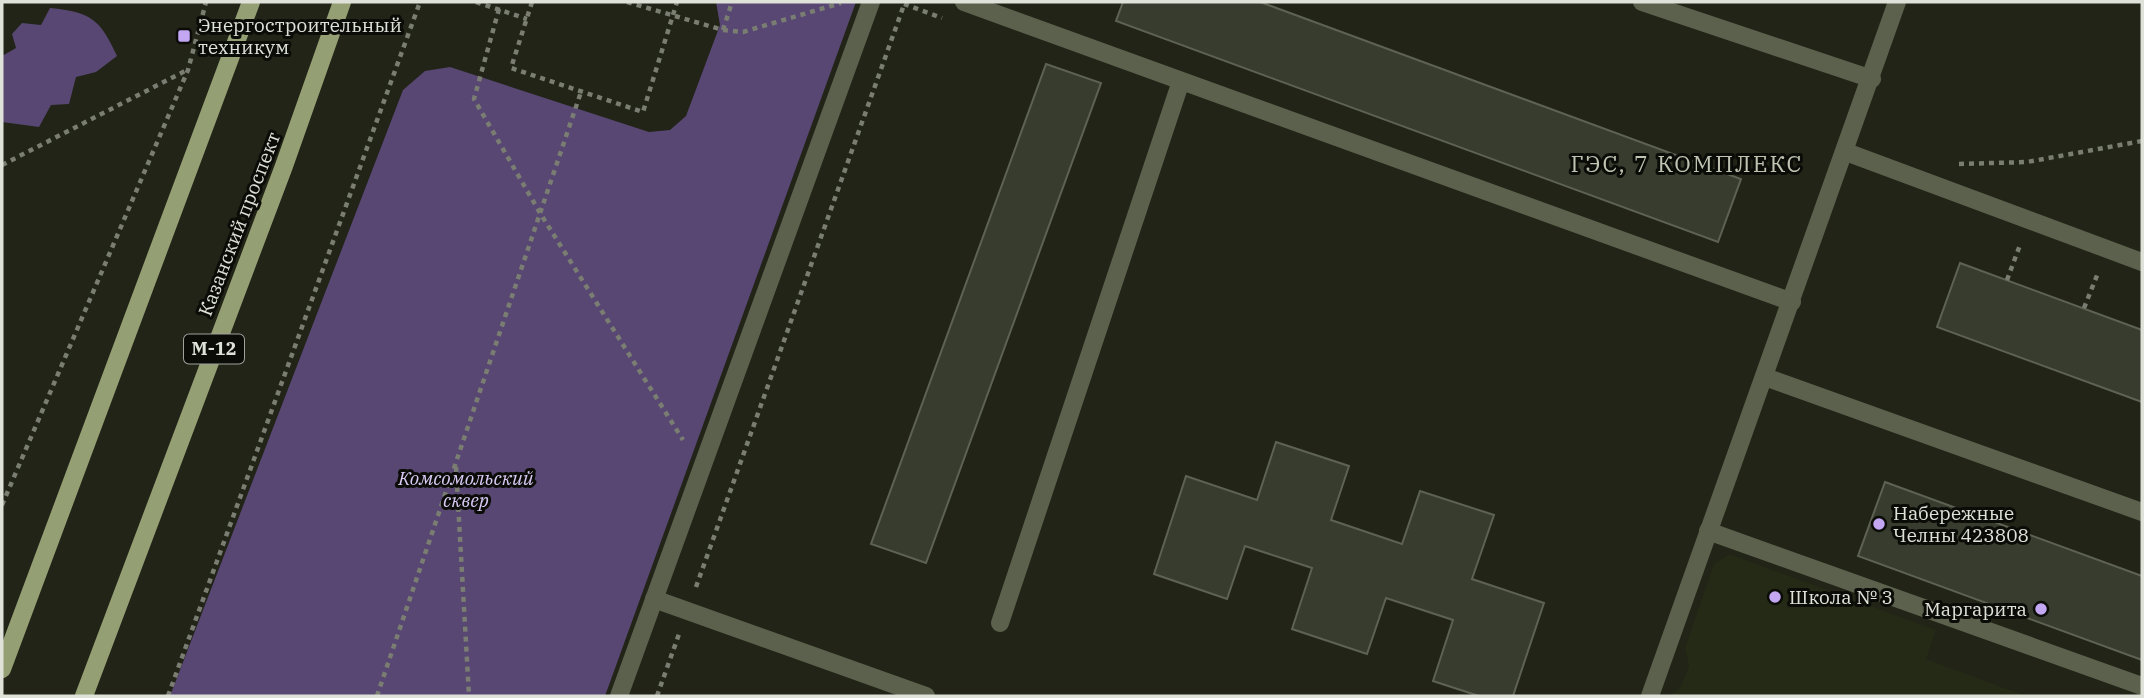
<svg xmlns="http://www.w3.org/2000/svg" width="2144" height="698" viewBox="0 0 2144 698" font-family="'IBM Plex Serif',serif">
<rect width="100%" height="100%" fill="#212417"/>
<path fill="#252a16" d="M 1729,554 L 1936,630 L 1926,659 L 2026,696 L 1669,696 L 1680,688 L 1689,667 L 1685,648 L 1714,564 Z"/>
<g fill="#584772">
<path d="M 716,2 L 856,2 L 605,696 L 170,696 L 403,90 L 425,71 L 450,67 L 649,132 L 670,130 L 686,116 L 720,25 Z"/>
<path d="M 50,8 C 91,12 100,19 117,56 L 96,72 L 76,77 L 69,104 L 51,105 L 39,127 L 2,122 L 2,56 L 16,48 L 12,34 L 22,23 L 41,25 Z"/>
</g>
<g fill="#383c2e" stroke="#5e6253" stroke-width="2">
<path d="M 1123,2 L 1260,2 L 1741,179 L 1718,242 L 1116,21 Z"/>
<path d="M 1046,64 L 1101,83 L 926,563 L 871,544 Z"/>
<path d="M 1960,263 L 2142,330 L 2142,402 L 1937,327 Z"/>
<path d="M 1276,442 L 1349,466 L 1331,520 L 1402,544 L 1420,491 L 1494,515 L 1472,579 L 1544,603 L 1513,696 L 1479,696 L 1433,681 L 1453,620 L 1386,598 L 1367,654 L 1292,629 L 1312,568 L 1245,546 L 1227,599 L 1154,574 L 1186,476 L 1257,500 Z"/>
<path d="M 1885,482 L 2142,576 L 2142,660 L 1858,556 Z"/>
</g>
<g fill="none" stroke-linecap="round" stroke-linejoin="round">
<g stroke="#7a7d72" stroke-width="4.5" stroke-dasharray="5 5" stroke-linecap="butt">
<path d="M 476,2 L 527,19"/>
<path d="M 532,2 L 511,68 L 643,112 L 677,2"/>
<path d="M 627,2 L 723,30 L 743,32 L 841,3"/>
<path d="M 904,4 L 942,18"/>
<path d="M 499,9 L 474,99 L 540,213 L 683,440"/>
<path d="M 723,30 L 732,2"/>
<path d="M 1959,164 L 2027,162 L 2142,141"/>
<path d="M 2,165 L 187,70"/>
<path d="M 2007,280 L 2020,245"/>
<path d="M 2084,308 L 2098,273"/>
<path d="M 456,467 L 469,696"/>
<path d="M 2,505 L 188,70 L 206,2"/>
<path d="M 696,587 L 905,2"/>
<path d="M 168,696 L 420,2"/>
<path d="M 377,696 L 581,92"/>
<path d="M 657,696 L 679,634"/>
</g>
<g stroke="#5b614c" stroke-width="18">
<path d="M 964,2 L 1792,302"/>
<path d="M 1642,2 L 1872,79"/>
<path d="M 1846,152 L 2142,262"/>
<path d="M 1765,377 L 2142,512"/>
<path d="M 1708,531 L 2142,686"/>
<path d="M 654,599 L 926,696"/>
<path d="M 1000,623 L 1181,81"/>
<path d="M 1650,696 L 1897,2"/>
</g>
<path stroke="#5b614c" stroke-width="18" d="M 619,696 L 871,2"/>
<g stroke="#949f74" stroke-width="18">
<path d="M 2,669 L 251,2"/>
<path d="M 84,696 L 284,166 L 342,2"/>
</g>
</g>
<g fill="#c3a7f2" stroke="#0b0c07" stroke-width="2.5">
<rect x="177" y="29" width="14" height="14" rx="3.5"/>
<circle cx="1879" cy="524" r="7"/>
<circle cx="1775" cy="597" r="7"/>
<circle cx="2041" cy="609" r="7"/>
</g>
<g text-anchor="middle" stroke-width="6" stroke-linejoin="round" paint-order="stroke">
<rect fill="#0b0c07" stroke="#9fa29a" stroke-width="2" x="184" y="334.5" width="60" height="29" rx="5"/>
<g font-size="18" font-weight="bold" fill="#dfe2d9">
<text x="214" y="355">М-12</text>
</g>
<g font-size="19" fill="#dfe2d9" stroke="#0b0c07" text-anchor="start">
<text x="198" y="32">Энергостроительный<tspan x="198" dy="22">техникум</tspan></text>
<text x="1893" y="520">Набережные<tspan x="1893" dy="22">Челны 423808</tspan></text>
<text x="1789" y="604">Школа № 3</text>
<text x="2027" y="616" text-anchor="end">Маргарита</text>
</g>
<g font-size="19" fill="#dfe2d9" stroke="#0b0c07">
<text transform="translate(239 224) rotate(-69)" y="7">Казанский проспект</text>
</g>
<g font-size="19" font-style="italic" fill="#d9caf5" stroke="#0b0c07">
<text x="466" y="485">Комсомольский<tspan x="466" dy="22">сквер</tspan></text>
</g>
<g font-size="23" letter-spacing="2" fill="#bec3b2" stroke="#0b0c07">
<text x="1687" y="172">ГЭС, 7 КОМПЛЕКС</text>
</g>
</g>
<rect width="2144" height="698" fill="none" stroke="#dfe2d9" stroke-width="7"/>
</svg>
